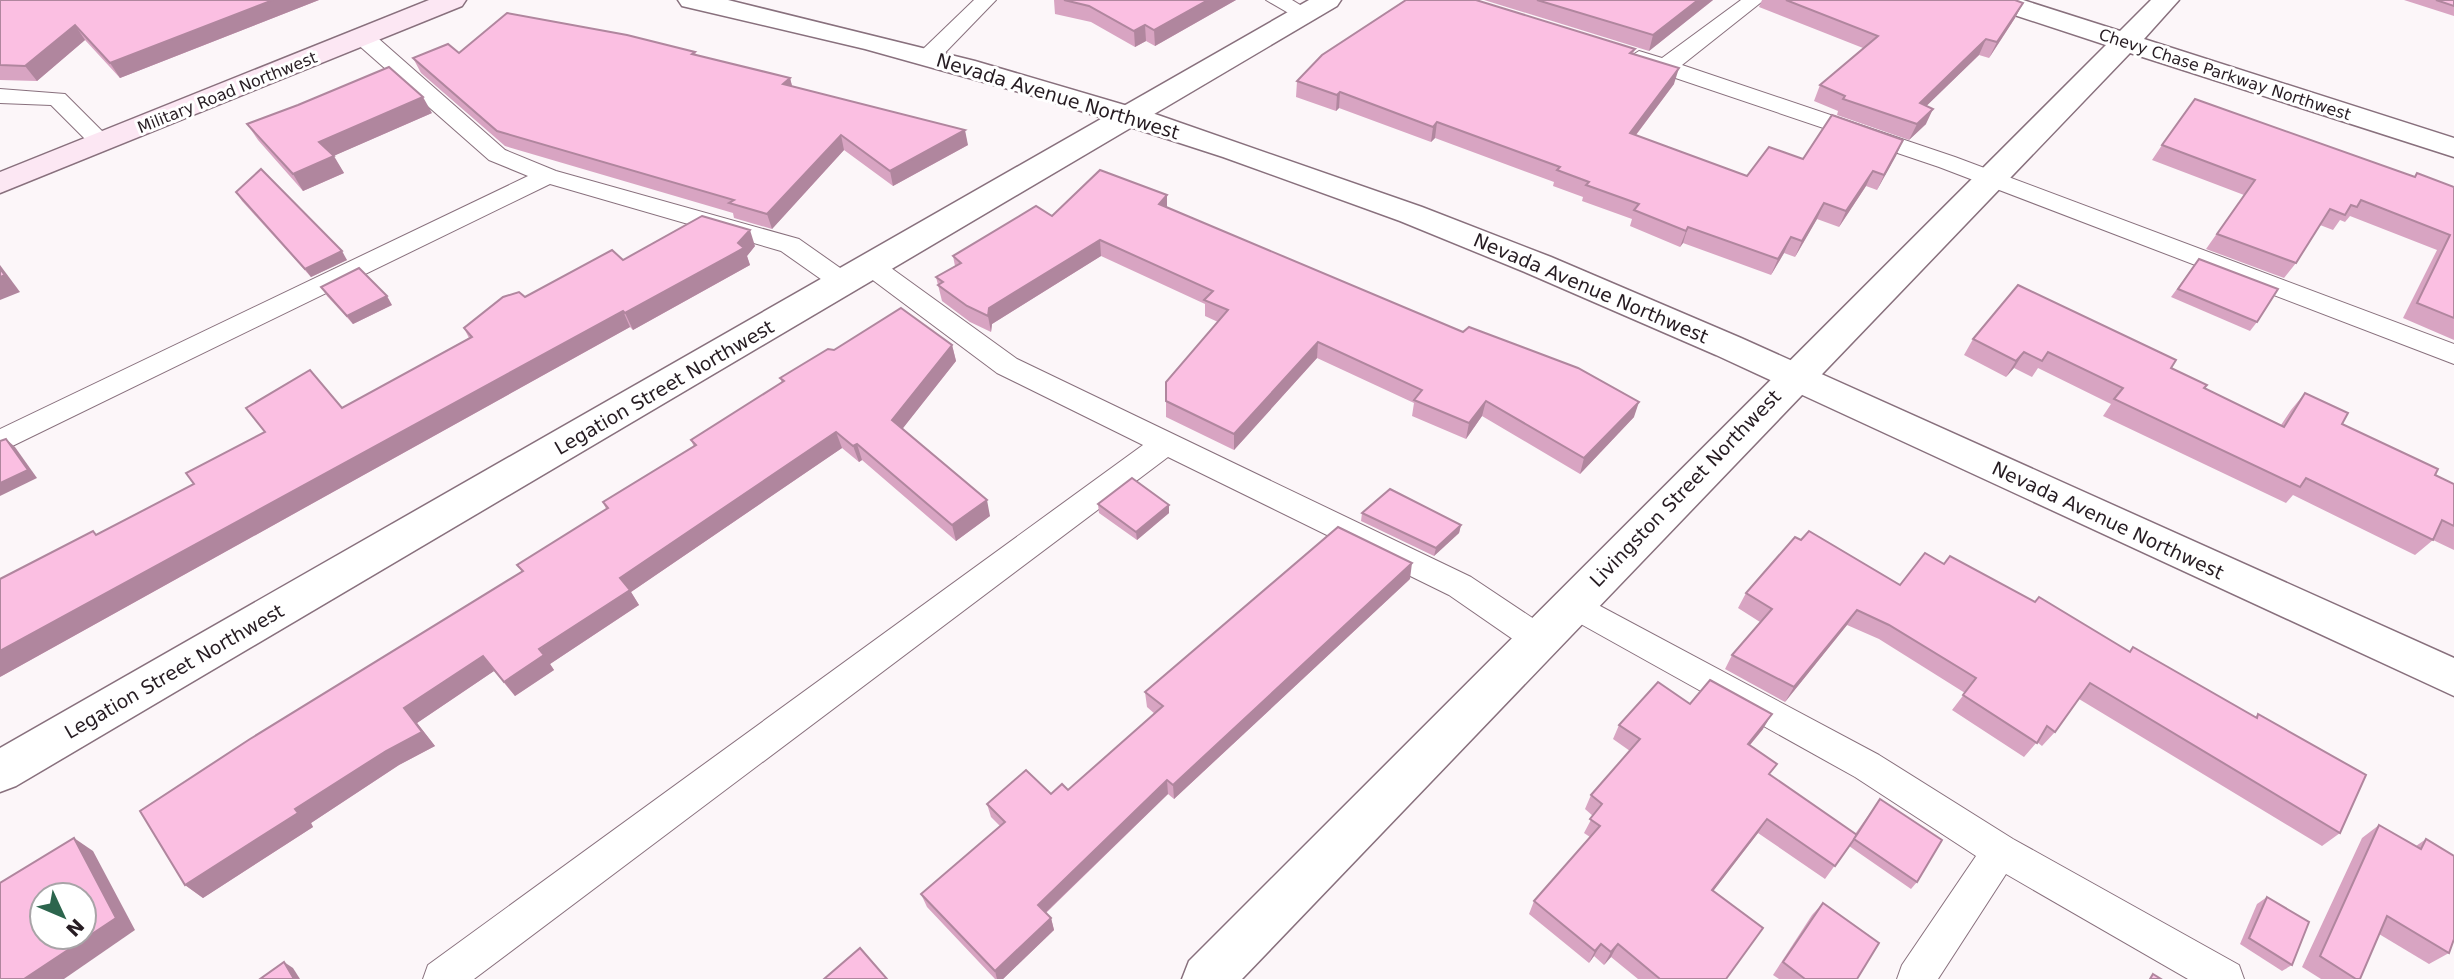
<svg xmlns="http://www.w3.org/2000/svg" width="2454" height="979" viewBox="0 0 2454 979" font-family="'DejaVu Sans',sans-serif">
<rect width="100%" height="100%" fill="#fcf6f9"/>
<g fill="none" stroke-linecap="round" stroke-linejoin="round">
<defs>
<g id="service">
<path d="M 974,0 L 996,0 L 936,62 L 920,62 L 917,57 L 920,52 Z"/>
<path d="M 1266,0 L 1292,0 L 1315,14 L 1311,18 L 1297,18 Z"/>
<path d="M 1741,0 L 1764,0 L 1682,65 L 1955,157 L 2454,344 L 2454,364 L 1939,167 L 1631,63 L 1628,58 L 1639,51 L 1662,58 Z"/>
<path d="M 363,31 L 371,32 L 505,150 L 556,171 L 799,239 L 853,277 L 857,283 L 853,289 L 844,292 L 835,289 L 781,251 L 550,184 L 0,452 L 0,429 L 528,176 L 489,160 L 355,42 L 352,37 L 355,32 Z"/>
<path d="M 0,89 L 65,94 L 113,142 L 109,147 L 93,147 L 51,105 L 0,103 Z"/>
<path d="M 871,258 L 880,260 L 1017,359 L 1471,577 L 1549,629 L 1554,639 L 1549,649 L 1538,653 L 1527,649 L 1449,595 L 1168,457 L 474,979 L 423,979 L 428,965 L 1143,445 L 997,373 L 862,272 L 858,266 L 862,260 Z"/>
<path d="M 1572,591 L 1879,755 L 2013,839 L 2239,965 L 2244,979 L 2188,979 L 2006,874 L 1938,979 L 1897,979 L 1902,965 L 1976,856 L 1855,777 L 1561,613 L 1556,604 L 1561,595 Z"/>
</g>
<g id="minor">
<path d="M 1309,0 L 1341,0 L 1337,6 L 16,786 L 0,792 L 0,748 Z"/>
<path d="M 1983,0 L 2023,0 L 2120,31 L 2151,0 L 2179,0 L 2144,39 L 2454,138 L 2454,157 L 2130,53 L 1242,979 L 1182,979 L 1189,961 L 2106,45 L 1987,6 Z"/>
</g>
<path id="tertiary" d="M 678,0 L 728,0 L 975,61 L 1155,114 L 1422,207 L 1551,257 L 1741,338 L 2454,658 L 2454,696 L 1716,355 L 1527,273 L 1400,221 L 1223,157 L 1044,99 L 865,49 L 682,6 Z"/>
<path id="secondary" d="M 429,0 L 466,0 L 462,6 L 0,193 L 0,172 Z"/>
</defs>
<use href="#service" stroke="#88707d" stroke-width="2"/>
<use href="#minor" stroke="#88707d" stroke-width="3"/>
<use href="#tertiary" stroke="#88707d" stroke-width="3"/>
<use href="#secondary" stroke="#88707d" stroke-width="3"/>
<use href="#service" fill="#fff" fill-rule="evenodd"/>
<use href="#minor" fill="#fff" fill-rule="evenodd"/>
<use href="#tertiary" fill="#fff" fill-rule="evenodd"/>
<use href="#secondary" fill="#fce7f3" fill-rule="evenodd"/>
</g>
<g fill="#d8a4c2">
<path d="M 0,0 L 319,0 L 120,78 L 85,40 L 37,81 L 0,80 Z"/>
<path d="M 1054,0 L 1236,0 L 1155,46 L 1146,41 L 1135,47 L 1091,22 L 1055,14 Z"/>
<path d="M 1484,0 L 1713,0 L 1649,51 Z"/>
<path d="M 1762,0 L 2015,0 L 2023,3 L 2015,18 L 1989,58 L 1979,55 L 1926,106 L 1926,124 L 1909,140 L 1837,115 L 1838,111 L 1814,101 L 1820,85 L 1863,48 L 1759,7 Z"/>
<path d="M 2404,0 L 2454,0 L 2454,16 Z"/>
<path d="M 1635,49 L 1633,54 L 1674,84 L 1636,135 L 1747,176 L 1803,159 L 1903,140 L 1877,190 L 1866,186 L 1839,227 L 1817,219 L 1795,257 L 1784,253 L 1771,275 L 1683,243 L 1680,247 L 1630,226 L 1632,219 L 1582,201 L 1583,197 L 1553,186 L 1554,182 L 1435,138 L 1431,142 L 1339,108 L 1336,111 L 1296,97 L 1297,81 Z"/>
<path d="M 695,52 L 696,55 L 790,78 L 792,87 L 968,145 L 893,186 L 844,150 L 772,229 L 734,218 L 733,213 L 505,146 L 421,73 L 413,58 L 459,53 Z"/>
<path d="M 432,113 L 333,156 L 344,173 L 303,191 L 258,140 L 247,124 Z"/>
<path d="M 2162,145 L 2414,177 L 2417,173 L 2454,187 L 2454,340 L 2403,318 L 2437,250 L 2350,216 L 2345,222 L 2340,220 L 2333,230 L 2320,225 L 2296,263 L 2284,278 L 2206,249 L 2244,195 L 2152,160 Z"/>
<path d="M 236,192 L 347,260 L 311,277 L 242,201 Z"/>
<path d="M 1167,207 L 1634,417 L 1580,474 L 1482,416 L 1466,439 L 1412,416 L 1414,403 L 1317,358 L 1234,450 L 1166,417 L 1166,401 L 1218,322 L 1205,316 L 1205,304 L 1101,256 L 992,324 L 991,332 L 970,322 L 942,301 L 936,277 L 955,266 L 953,256 L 1052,216 Z"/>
<path d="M 755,246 L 747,256 L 750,265 L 633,330 L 630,327 L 0,677 L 97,535 L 342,408 L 469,338 L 464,328 L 525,297 L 623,260 Z"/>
<path d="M 2199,259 L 2257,322 L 2250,331 L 2171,297 Z"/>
<path d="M 321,287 L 392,305 L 353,324 L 327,296 Z"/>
<path d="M 1973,339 L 2171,368 L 2204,388 L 2281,425 L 2291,410 L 2305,393 L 2342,424 L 2435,475 L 2454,484 L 2454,550 L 2433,540 L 2415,555 L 2293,495 L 2286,503 L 2103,416 L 2111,404 L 2038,368 L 2032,377 L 2014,368 L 2006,377 L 1964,355 Z"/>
<path d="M 952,345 L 956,361 L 902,429 L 990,516 L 956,541 L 862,460 L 859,462 L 842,448 L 631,592 L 639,605 L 550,664 L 554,670 L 515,696 L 494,671 L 417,723 L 435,746 L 399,765 L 311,823 L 313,827 L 203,898 L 185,885 L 522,572 L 517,565 L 606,509 L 603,502 L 694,447 L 691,440 L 782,383 L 780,378 L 834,350 Z"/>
<path d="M 1098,504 L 1169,505 L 1169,513 L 1137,540 L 1099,513 Z"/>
<path d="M 1362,513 L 1461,525 L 1459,533 L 1434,556 L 1361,521 Z"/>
<path d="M 1801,540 L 1900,585 L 1944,564 L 2035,602 L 2129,652 L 2133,647 L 2255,717 L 2258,714 L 2340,833 L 2322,846 L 2079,699 L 2055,732 L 2042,746 L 2037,742 L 2024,757 L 1952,710 L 1965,693 L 1879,639 L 1847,625 L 1785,702 L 1725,669 L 1732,655 L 1760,622 L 1738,608 L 1746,593 Z"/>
<path d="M 1410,579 L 1174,799 L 1168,794 L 1046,913 L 1051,918 L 1054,930 L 1003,979 L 995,979 L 927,907 L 921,894 L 1000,826 L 991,817 L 987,804 L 1051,794 L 1068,790 L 1155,714 L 1147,707 L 1145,692 Z"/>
<path d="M 1690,704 L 1763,729 L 1750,745 L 1770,775 L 1855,834 L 1880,799 L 1917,882 L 1911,889 L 1849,846 L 1825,879 L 1758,833 L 1713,891 L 1726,979 L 1638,979 L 1611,957 L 1604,965 L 1594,956 L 1589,963 L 1529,914 L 1534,901 L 1590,837 L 1584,833 L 1593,816 L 1585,809 L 1591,795 L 1630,751 L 1613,739 L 1619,725 Z"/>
<path d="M 2379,825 L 2416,846 L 2426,839 L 2449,953 L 2429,964 L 2379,934 L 2360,979 L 2321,979 L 2302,967 L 2362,838 Z"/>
<path d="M 2267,897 L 2292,965 L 2282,971 L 2240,944 L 2257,904 Z"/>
<path d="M 1823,903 L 1857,979 L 1779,979 L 1773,975 L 1812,915 Z"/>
</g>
<g fill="#b0869e">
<path d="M 273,0 L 319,0 L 120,78 L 110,63 Z"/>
<path d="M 1208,0 L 1236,0 L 1155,46 L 1154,30 Z"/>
<path d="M 1698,0 L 1713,0 L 1649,51 L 1653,35 Z"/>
<path d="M 2023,3 L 2015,18 L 1989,58 L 1997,42 Z"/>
<path d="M 75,25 L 85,40 L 37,81 L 25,66 Z"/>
<path d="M 1145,25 L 1146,41 L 1135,47 L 1134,31 Z"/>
<path d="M 1986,39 L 1979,55 L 1913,119 L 1920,103 Z"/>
<path d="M 1679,68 L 1674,84 L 1626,148 L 1630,133 Z"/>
<path d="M 790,78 L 794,93 L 783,84 Z"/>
<path d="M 1340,92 L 1339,108 L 1336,111 L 1337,95 Z"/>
<path d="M 423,97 L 432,113 L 329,158 L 319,142 Z"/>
<path d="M 1933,109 L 1926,124 L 1909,140 L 1917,124 Z"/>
<path d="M 1437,122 L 1435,138 L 1431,142 L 1433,127 Z"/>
<path d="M 965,130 L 968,145 L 893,186 L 890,171 Z"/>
<path d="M 841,135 L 844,150 L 772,229 L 767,214 Z"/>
<path d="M 1903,140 L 1896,156 L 1877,190 L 1884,175 Z"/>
<path d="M 334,156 L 344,173 L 303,191 L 293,174 Z"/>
<path d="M 1873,171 L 1866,186 L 1839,227 L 1846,211 Z"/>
<path d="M 1167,195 L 1167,211 L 1159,204 Z"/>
<path d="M 1824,203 L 1817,219 L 1795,257 L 1802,241 Z"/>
<path d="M 1688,227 L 1683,243 L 1680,247 L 1686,231 Z"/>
<path d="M 750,230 L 755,246 L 747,256 L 750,265 L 633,330 L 625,313 L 738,243 Z"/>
<path d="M 1791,237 L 1784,253 L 1771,275 L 1778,259 Z"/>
<path d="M 1100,240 L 1101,256 L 992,324 L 991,332 L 988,316 L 989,308 Z"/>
<path d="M 342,251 L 347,260 L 311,277 L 305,269 Z"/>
<path d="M 0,265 L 20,292 L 0,300 Z"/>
<path d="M 387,296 L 392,305 L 353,324 L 347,316 Z"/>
<path d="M 623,311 L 630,327 L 0,677 L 0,651 Z"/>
<path d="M 1318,342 L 1317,358 L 1234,450 L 1234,434 Z"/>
<path d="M 952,345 L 956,361 L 896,437 L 892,420 Z"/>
<path d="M 2024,352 L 2014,368 L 2006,377 L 2016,361 Z"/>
<path d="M 1486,401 L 1482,416 L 1466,439 L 1469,423 Z"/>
<path d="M 1639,402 L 1634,417 L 1580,474 L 1584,458 Z"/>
<path d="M 836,432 L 842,448 L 631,592 L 639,605 L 550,664 L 554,670 L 515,696 L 504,682 L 620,578 Z"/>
<path d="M 6,439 L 15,447 L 37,478 L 0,496 L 0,483 Z"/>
<path d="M 857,444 L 862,460 L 859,462 L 853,446 Z"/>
<path d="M 987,500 L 990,516 L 956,541 L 952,525 Z"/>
<path d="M 1169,505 L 1169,513 L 1137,540 L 1136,532 Z"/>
<path d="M 1461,525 L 1459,533 L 1434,556 L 1436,548 Z"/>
<path d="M 1412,563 L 1410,579 L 1174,799 L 1173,785 Z"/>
<path d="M 1857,610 L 1847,625 L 1785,702 L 1794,687 Z"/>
<path d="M 483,656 L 494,671 L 417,723 L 435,746 L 399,765 L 311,823 L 313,827 L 203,898 L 185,885 L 295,809 L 404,708 Z"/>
<path d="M 1772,714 L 1763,729 L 1739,758 L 1748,744 Z"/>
<path d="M 1167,780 L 1168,794 L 1041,917 L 1038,905 Z"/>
<path d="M 1767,819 L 1758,833 L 1704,903 L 1712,890 Z"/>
<path d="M 74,838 L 93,851 L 135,930 L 64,979 L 24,979 Z"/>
<path d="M 1051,918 L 1054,930 L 1003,979 L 997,979 L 995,971 Z"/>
<path d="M 1601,944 L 1594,956 L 1589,963 L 1595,951 Z"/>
<path d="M 1618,944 L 1611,957 L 1604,965 L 1611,952 Z"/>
<path d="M 284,962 L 293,968 L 300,979 L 294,979 Z"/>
</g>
<g fill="#fbbfe2" stroke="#b0869e" stroke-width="2" fill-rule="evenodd">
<path d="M 0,0 L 273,0 L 110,63 L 75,25 L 25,66 L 0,65 Z"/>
<path d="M 1064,0 L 1208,0 L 1154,30 L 1145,25 L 1134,31 L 1089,6 Z"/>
<path d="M 1406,0 L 1476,0 L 1635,49 L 1630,53 L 1679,68 L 1630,133 L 1747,176 L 1769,147 L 1803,159 L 1832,115 L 1903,140 L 1884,175 L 1873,171 L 1846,211 L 1824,203 L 1802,241 L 1791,237 L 1778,259 L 1688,227 L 1686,231 L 1634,210 L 1639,204 L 1586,185 L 1589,182 L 1557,170 L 1560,167 L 1437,122 L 1433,127 L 1340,92 L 1337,95 L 1297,81 L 1322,55 Z"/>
<path d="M 1537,0 L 1698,0 L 1653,35 Z"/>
<path d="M 1786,0 L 2015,0 L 2023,3 L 1997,42 L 1986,39 L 1920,103 L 1933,109 L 1917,124 L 1843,99 L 1845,96 L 1820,85 L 1878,36 Z"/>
<path d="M 2436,0 L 2454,0 L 2454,6 Z"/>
<path d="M 507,13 L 627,35 L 695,52 L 692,54 L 790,78 L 783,84 L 965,130 L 890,171 L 841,135 L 767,214 L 729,203 L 734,200 L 497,131 L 413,58 L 448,44 L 459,53 Z"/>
<path d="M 389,67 L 423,97 L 319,142 L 334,156 L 293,174 L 247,124 L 298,105 Z"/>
<path d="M 2195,99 L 2415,177 L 2417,173 L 2454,187 L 2454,318 L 2417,303 L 2450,235 L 2361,200 L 2357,207 L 2351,205 L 2345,215 L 2330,209 L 2296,263 L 2217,234 L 2255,180 L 2162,145 Z"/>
<path d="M 261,169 L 342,251 L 305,269 L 236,192 Z"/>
<path d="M 1100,170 L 1167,195 L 1159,204 L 1463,332 L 1469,327 L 1578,368 L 1639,402 L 1584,458 L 1486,401 L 1469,423 L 1414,400 L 1422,390 L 1318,342 L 1234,434 L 1166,401 L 1166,382 L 1228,310 L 1204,300 L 1213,291 L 1100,240 L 989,308 L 988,316 L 967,306 L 938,285 L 943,282 L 936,277 L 961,263 L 953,256 L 1036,206 L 1052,216 Z"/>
<path d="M 702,216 L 750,230 L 738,243 L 744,248 L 625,313 L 623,311 L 0,651 L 0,579 L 93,531 L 96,535 L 194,484 L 186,473 L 265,432 L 246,408 L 310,370 L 342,408 L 472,337 L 464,328 L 503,297 L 519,292 L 525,297 L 612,250 L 623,260 Z"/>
<path d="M 2199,259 L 2278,289 L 2257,322 L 2178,289 Z"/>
<path d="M 359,268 L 387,296 L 347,316 L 321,287 Z"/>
<path d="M 0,269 L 5,275 L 0,277 Z"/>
<path d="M 2018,285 L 2176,360 L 2171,368 L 2207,385 L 2204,388 L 2284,427 L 2305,393 L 2348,413 L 2342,424 L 2438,469 L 2435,475 L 2454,484 L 2454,526 L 2442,520 L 2433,540 L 2306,478 L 2300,487 L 2114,399 L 2123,388 L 2048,352 L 2042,361 L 2024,352 L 2016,361 L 1973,339 Z"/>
<path d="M 901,308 L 952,345 L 892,420 L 987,500 L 952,525 L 857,444 L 853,446 L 836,432 L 620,578 L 630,590 L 539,649 L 544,655 L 504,682 L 483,656 L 404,708 L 422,732 L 386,751 L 295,809 L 298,813 L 185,885 L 140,811 L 250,739 L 523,571 L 517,565 L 608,508 L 603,502 L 696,445 L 691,440 L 784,381 L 780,378 L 828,349 L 834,350 Z"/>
<path d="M 6,439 L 28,470 L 0,483 L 0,441 Z"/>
<path d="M 1132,478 L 1169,505 L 1136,532 L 1098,504 Z"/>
<path d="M 1390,489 L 1461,525 L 1436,548 L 1362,513 Z"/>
<path d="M 1338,527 L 1412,563 L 1173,785 L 1167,780 L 1038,905 L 1051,918 L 995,971 L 921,894 L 1005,822 L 987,804 L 1026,770 L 1051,794 L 1062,784 L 1068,790 L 1163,706 L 1145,692 Z"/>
<path d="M 1809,531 L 1900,585 L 1925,553 L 1944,564 L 1950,556 L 2035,602 L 2039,597 L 2130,652 L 2133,647 L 2257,718 L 2258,714 L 2366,775 L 2340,833 L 2090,683 L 2055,732 L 2047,726 L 2037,743 L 1963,695 L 1976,678 L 1889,625 L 1857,610 L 1794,687 L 1732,655 L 1772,609 L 1746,593 L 1795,537 L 1801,540 Z"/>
<path d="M 1710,680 L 1772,714 L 1748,744 L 1777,764 L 1769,774 L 1857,835 L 1835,866 L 1767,819 L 1712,890 L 1763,928 L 1726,979 L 1660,979 L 1618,944 L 1611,952 L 1601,944 L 1595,951 L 1534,901 L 1600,826 L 1590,819 L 1602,804 L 1591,795 L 1640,739 L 1619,725 L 1658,682 L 1690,704 Z"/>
<path d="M 1880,799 L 1942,840 L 1917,882 L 1854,839 Z"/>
<path d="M 2379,825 L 2421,849 L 2426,839 L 2454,856 L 2454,939 L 2449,953 L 2387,916 L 2360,979 L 2356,979 L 2320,956 Z"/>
<path d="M 74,838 L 116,918 L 24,979 L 0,979 L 0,883 ZM 42,895 L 84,895 L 84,937 L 42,937 Z"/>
<path d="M 2267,897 L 2309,922 L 2292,965 L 2249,938 Z"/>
<path d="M 1823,903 L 1879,943 L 1857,979 L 1805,979 L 1783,962 Z"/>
<path d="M 860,948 L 887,979 L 824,979 Z"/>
<path d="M 284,962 L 294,979 L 260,979 Z"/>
<path d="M 2153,974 L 2161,979 L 2150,979 Z"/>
</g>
<g text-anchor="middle" stroke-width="6" stroke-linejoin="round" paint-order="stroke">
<g font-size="16" fill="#261c22" stroke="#fff">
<text transform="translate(2225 74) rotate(18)" y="6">Chevy Chase Parkway Northwest</text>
<text transform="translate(227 92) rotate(-22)" y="6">Military Road Northwest</text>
</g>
<g font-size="19" fill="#261c22" stroke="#fff">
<text transform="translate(1058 96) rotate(17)" y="7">Nevada Avenue Northwest</text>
<text transform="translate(1591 288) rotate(23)" y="7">Nevada Avenue Northwest</text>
<text transform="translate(664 387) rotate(-30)" y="7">Legation Street Northwest</text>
<text transform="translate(1685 488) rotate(-46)" y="7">Livingston Street Northwest</text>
<text transform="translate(2108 520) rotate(25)" y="7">Nevada Avenue Northwest</text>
<text transform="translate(174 671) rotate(-30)" y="7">Legation Street Northwest</text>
</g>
</g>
<g transform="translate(63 916) rotate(134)"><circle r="33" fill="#ffffff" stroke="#a8a4a7" stroke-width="2"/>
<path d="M0-5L12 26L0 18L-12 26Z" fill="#2c654d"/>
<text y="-10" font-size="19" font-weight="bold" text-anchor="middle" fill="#261c22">N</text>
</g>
</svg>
